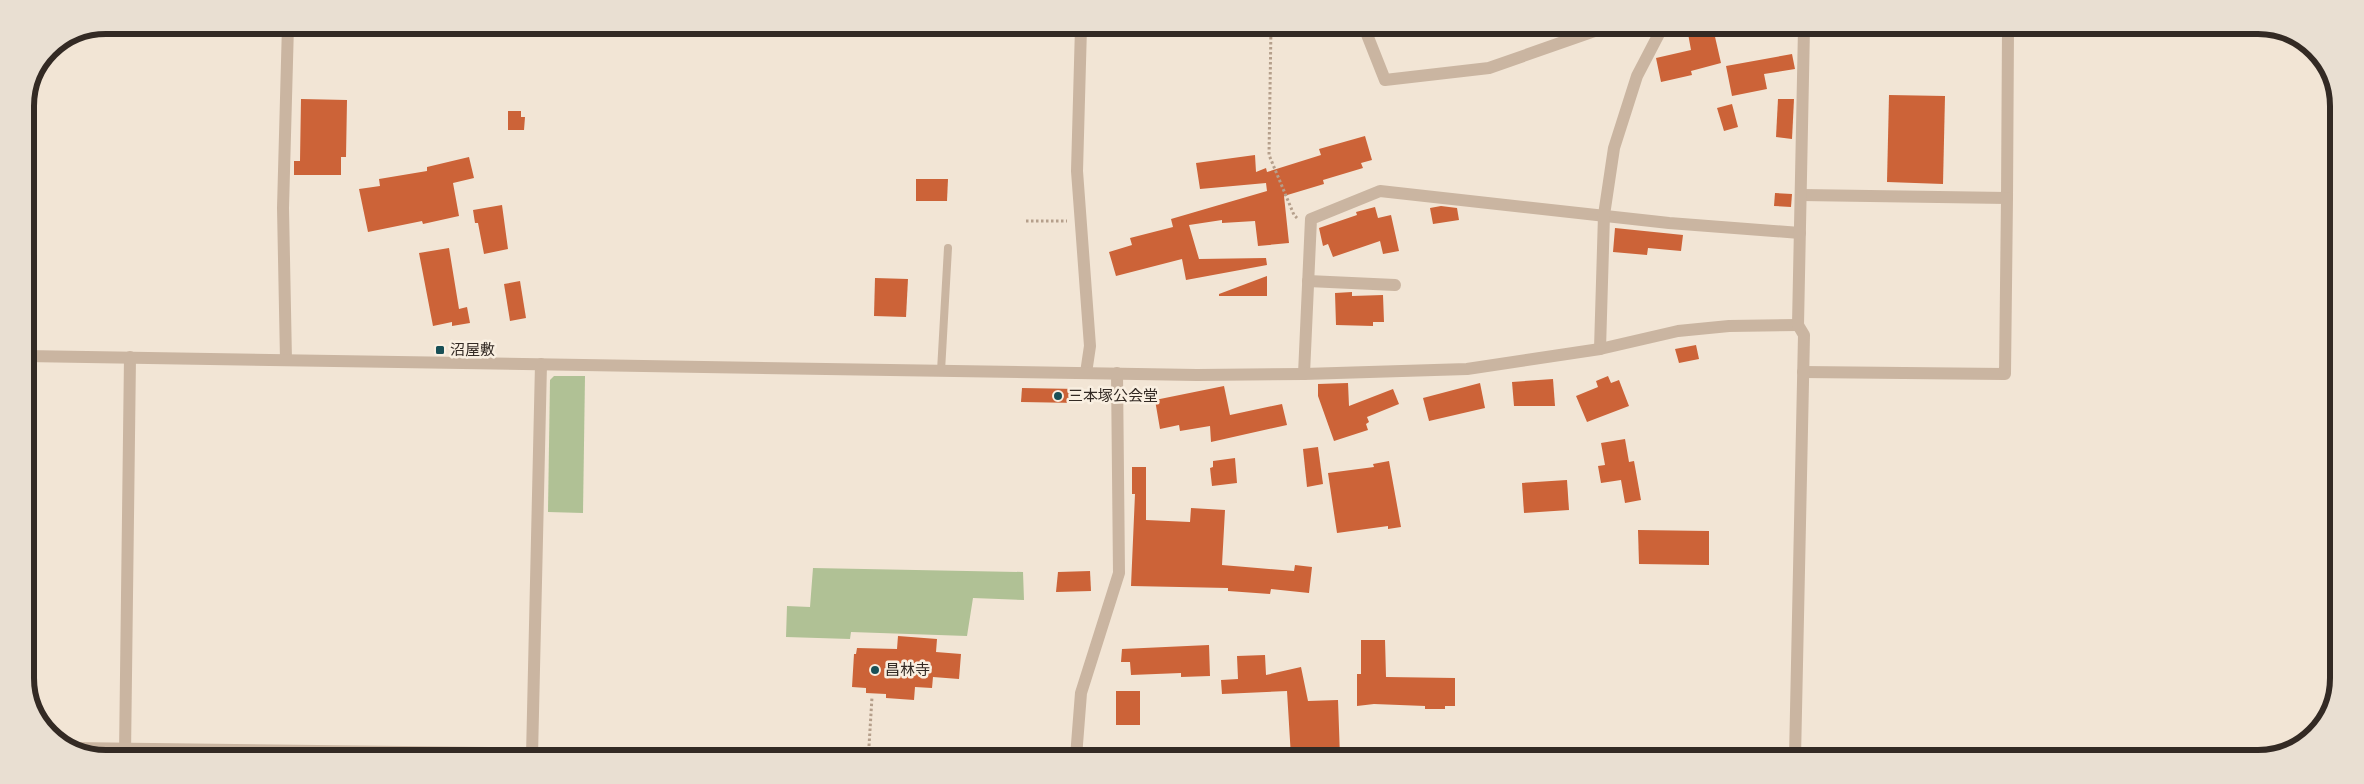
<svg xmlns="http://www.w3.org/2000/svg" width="2364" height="784" viewBox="0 0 2364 784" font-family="'PT Sans','Noto Sans JP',sans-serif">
<rect width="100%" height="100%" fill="#f2e5d5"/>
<g fill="#b0c195">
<path d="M 554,376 L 585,376 L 583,513 L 548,512 L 550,380 Z"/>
<path d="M 813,568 L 1023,572 L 1024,600 L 973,598 L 967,636 L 851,632 L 850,639 L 786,637 L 787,606 L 810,607 Z"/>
</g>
<g fill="#cc6338">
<path d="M 1687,28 L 1713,28 L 1721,63 L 1691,71 L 1692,75 L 1661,82 L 1656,58 L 1691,50 Z"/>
<path d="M 1792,54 L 1795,69 L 1764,74 L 1767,89 L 1732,96 L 1726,66 Z"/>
<path d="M 1889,95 L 1945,96 L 1943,184 L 1887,182 Z"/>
<path d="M 301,99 L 347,100 L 346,157 L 341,157 L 341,175 L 294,175 L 294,161 L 300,161 Z"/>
<path d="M 1778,99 L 1794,99 L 1792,139 L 1776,137 Z"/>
<path d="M 1732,104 L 1738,127 L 1724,131 L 1717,108 Z"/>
<path d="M 508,111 L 521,111 L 521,117 L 525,117 L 524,130 L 508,130 Z"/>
<path d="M 1365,136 L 1372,160 L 1361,163 L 1363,168 L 1323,180 L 1324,184 L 1284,196 L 1289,243 L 1258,246 L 1255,221 L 1222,223 L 1222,220 L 1189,225 L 1199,259 L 1266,258 L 1267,265 L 1186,280 L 1182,259 L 1116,276 L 1109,252 L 1132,245 L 1130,238 L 1173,227 L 1171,219 L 1267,191 L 1266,183 L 1200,189 L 1196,163 L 1255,155 L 1256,172 L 1266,168 L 1267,172 L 1321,155 L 1319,149 Z"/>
<path d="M 469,157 L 474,178 L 453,183 L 459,216 L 423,224 L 422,221 L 368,232 L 359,189 L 380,186 L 379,179 L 427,171 L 427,167 Z"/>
<path d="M 916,179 L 948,179 L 947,201 L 916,201 Z"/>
<path d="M 1775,193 L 1792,194 L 1791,207 L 1774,206 Z"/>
<path d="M 502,205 L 508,249 L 484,254 L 478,223 L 475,223 L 473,210 Z"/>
<path d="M 1441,206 L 1457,208 L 1459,220 L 1433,224 L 1430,208 Z"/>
<path d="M 1375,207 L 1378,218 L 1391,215 L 1399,251 L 1383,254 L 1380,241 L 1333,257 L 1328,244 L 1323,246 L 1319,228 L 1357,215 L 1356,212 Z"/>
<path d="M 1615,228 L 1683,235 L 1681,251 L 1648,248 L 1647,255 L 1613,252 Z"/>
<path d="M 449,248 L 459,309 L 467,307 L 470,323 L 452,326 L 452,322 L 433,326 L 419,253 Z"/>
<path d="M 1267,276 L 1267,296 L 1219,296 L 1219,294 Z"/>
<path d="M 875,278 L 908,279 L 906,317 L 874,316 Z"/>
<path d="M 520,281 L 526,318 L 510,321 L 504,284 Z"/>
<path d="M 1352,292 L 1352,296 L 1383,295 L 1384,322 L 1373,322 L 1373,326 L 1336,325 L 1335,293 Z"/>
<path d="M 1696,345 L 1699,359 L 1679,363 L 1675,349 Z"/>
<path d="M 1608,376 L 1611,383 L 1619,380 L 1629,406 L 1587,422 L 1576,396 L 1598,387 L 1596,381 Z"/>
<path d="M 1553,379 L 1555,406 L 1514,406 L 1512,382 Z"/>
<path d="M 1348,383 L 1349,406 L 1393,389 L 1399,404 L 1367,417 L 1369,422 L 1366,424 L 1368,430 L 1334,441 L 1318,396 L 1318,384 Z"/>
<path d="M 1480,383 L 1485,408 L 1429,421 L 1423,398 Z"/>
<path d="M 1224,386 L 1230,415 L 1282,404 L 1287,425 L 1211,442 L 1210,426 L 1180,431 L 1179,425 L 1160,429 L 1155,400 Z"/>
<path d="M 1022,388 L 1078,389 L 1077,403 L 1021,402 Z"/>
<path d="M 1625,439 L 1629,462 L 1634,461 L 1641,500 L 1625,503 L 1621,480 L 1601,483 L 1598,466 L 1605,465 L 1601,443 Z"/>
<path d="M 1318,447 L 1323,484 L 1307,487 L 1303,449 Z"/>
<path d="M 1235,458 L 1237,483 L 1212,486 L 1210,468 L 1213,467 L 1213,461 Z"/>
<path d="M 1389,461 L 1401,527 L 1388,529 L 1388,526 L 1337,533 L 1328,473 L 1374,467 L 1373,464 Z"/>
<path d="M 1132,467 L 1146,467 L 1146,520 L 1190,522 L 1191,508 L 1225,510 L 1222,565 L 1294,571 L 1295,565 L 1312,567 L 1309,593 L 1271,589 L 1270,594 L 1228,591 L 1228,588 L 1131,586 L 1135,494 L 1132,494 Z"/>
<path d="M 1567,480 L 1569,510 L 1524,513 L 1522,483 Z"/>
<path d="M 1638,530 L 1709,531 L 1709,565 L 1639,564 Z"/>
<path d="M 1090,571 L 1091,591 L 1056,592 L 1058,572 Z"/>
<path d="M 898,636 L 937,639 L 936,652 L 961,654 L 959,679 L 933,677 L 932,688 L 915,687 L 914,700 L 886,698 L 886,694 L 866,693 L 866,688 L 852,687 L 854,654 L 856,654 L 857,648 L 897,649 Z"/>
<path d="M 1361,640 L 1385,640 L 1386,677 L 1455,678 L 1455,706 L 1445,706 L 1445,709 L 1425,709 L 1425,706 L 1374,704 L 1357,706 L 1357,674 L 1361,674 Z"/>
<path d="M 1209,645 L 1210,676 L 1181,677 L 1181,673 L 1131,675 L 1130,662 L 1121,662 L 1122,649 Z"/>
<path d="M 1265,655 L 1266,675 L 1301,667 L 1308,701 L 1338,700 L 1340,757 L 1291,757 L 1287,691 L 1222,694 L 1221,680 L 1238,679 L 1237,656 Z"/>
<rect x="1116" y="691" width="24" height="34"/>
</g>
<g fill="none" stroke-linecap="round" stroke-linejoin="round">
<g stroke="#b59f8b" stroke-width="3" stroke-dasharray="2.5 2.5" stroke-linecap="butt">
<path d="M 1271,27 L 1269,155 L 1294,215 L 1297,218"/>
<path d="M 1026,221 L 1067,221"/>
<path d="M 869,746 L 872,697"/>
<path d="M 869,756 L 869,752"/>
</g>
<path stroke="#cab5a1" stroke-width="8" d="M 941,371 L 948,248"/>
<g stroke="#cab5a1" stroke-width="12">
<path d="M 1081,27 L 1077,171 L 1090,346 L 1086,373"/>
<path d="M 1364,27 L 1385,80 L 1489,68 L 1603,28"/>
<path d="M 1801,195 L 2007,198 L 2008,29"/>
<path d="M 1308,281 L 1395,285"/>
<path d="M 1600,349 L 1678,331 L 1729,326 L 1798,325"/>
<path d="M 286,360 L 283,208 L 288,25"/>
<path d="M 1803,372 L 2005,374 L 2007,198"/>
<path d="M 1304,374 L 1311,219 L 1380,191 L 1669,223 L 1800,233"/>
<path d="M 70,748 L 729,756"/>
<path d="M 125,755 L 130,357"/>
<path d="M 532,756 L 541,364"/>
<path d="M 1076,757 L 1081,693 L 1119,573 L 1117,373"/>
<path d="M 1795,758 L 1804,335 L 1798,325 L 1804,28"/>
</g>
<path stroke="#cab5a1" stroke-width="12" d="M 25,356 L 1197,375 L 1304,374 L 1467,369 L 1600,349 L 1604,215 L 1614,148 L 1637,76 L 1662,28"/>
</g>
<g fill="#184f56" stroke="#f9efe1" stroke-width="2">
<rect x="435" y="345" width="10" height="10" rx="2.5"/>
<circle cx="1058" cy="396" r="5"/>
<circle cx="875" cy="670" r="5"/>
</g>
<g text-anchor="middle" stroke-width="5" stroke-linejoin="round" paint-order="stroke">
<g font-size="15" fill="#332a24" stroke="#f9efe1" text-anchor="start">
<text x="450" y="355">沼屋敷</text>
<text x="1068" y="401">三本塚公会堂</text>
<text x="885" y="675">昌林寺</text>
</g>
</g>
<path d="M0 0H2364V784H0ZM106 34H2258A72 72 0 0 1 2330 106V678A72 72 0 0 1 2258 750H106A72 72 0 0 1 34 678V106A72 72 0 0 1 106 34Z" fill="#e9dfd2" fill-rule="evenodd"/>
<path fill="none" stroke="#332a24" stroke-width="6" d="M106 34H2258A72 72 0 0 1 2330 106V678A72 72 0 0 1 2258 750H106A72 72 0 0 1 34 678V106A72 72 0 0 1 106 34Z"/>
</svg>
